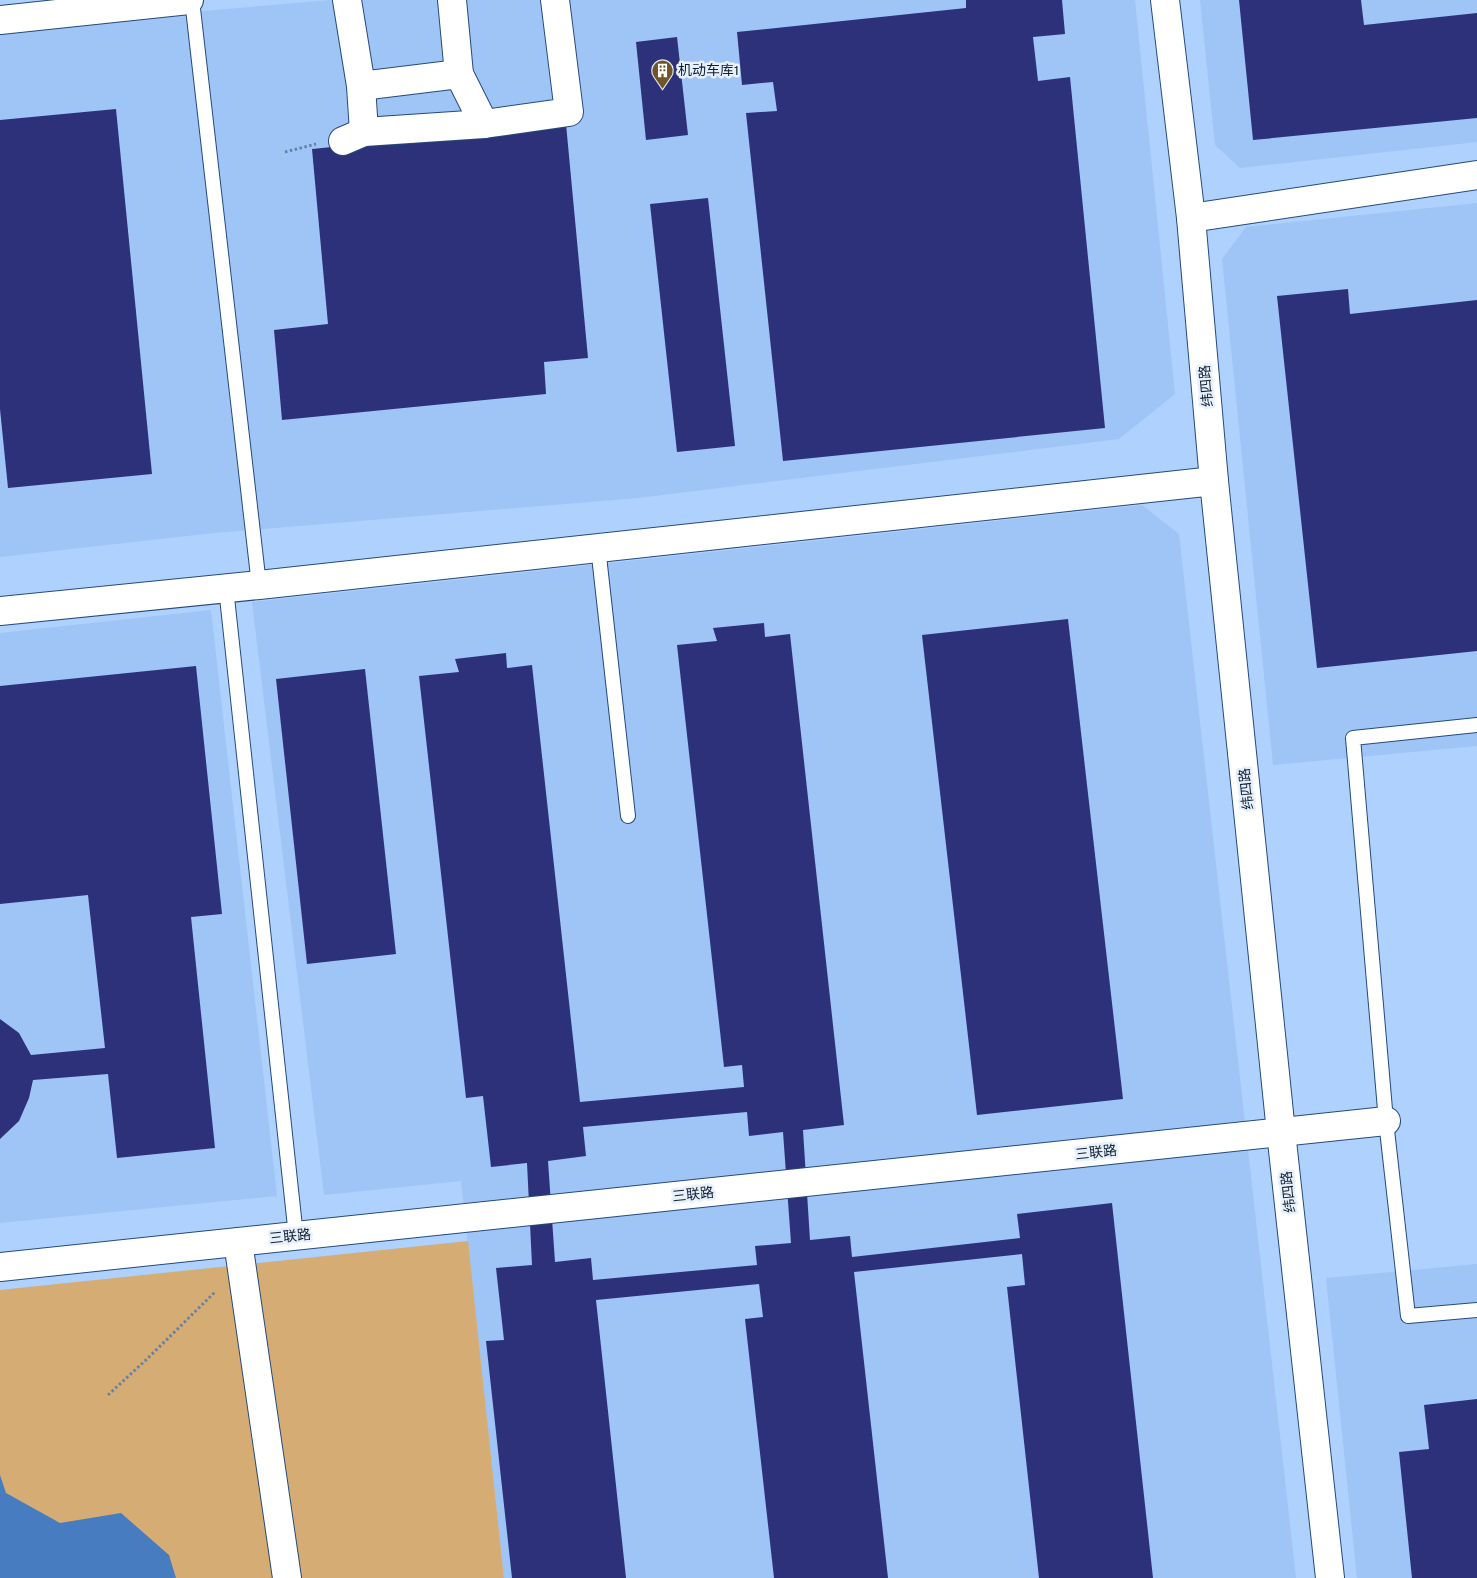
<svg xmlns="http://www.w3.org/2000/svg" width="1477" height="1578" viewBox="0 0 1477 1578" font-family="Overpass,'Noto Sans SC',sans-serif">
<rect width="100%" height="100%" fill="#afd1fe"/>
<g fill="#9fc4f6">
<path d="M 330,0 L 1135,0 L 1175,394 L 1119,439 L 638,498 L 214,533 L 0,557 L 0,33 L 168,14 Z"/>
<path d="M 1200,0 L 1477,0 L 1477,142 L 1240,168 L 1215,145 Z"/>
<path d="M 1477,203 L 1477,746 L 1273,765 L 1222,259 L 1246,227 Z"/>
<path d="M 1142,505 L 1179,534 L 1296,1578 L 504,1578 L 461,1181 L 324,1195 L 252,602 Z"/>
<path d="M 211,610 L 277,1196 L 0,1223 L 0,633 Z"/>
<path d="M 1477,1264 L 1477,1578 L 1357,1578 L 1326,1278 Z"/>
</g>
<path fill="#d5ad74" d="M 468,1241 L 504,1578 L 0,1578 L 0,1290 Z"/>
<path fill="#477cc1" d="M 0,1475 L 6,1493 L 60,1523 L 121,1513 L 169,1555 L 176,1578 L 0,1578 Z"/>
<g fill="#2d317a" fill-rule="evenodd">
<path d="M 966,0 L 1062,0 L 1065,34 L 1033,37 L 1038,81 L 1070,77 L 1105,428 L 783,461 L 746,113 L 777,111 L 773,82 L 742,85 L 737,32 L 966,8 Z"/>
<path d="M 1239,0 L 1361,0 L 1364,25 L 1477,13 L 1477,118 L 1253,140 Z"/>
<path d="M 677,37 L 688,135 L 646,140 L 636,42 Z"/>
<path d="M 116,109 L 152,474 L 8,488 L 0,409 L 0,120 Z"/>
<path d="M 566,124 L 588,358 L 544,362 L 546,394 L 282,420 L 274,330 L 328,324 L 312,149 Z"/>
<path d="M 708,198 L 735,446 L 677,452 L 650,204 Z"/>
<path d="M 1348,289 L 1350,314 L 1477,300 L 1477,651 L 1317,668 L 1277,296 Z"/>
<path d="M 1068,619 L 1123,1099 L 977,1115 L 922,635 Z"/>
<path d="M 764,623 L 765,637 L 790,634 L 844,1125 L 803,1130 L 810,1240 L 850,1236 L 852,1257 L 1020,1238 L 1017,1214 L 1112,1203 L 1153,1578 L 1039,1578 L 1007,1287 L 1025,1285 L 1022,1254 L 854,1272 L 888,1578 L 774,1578 L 745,1319 L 763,1317 L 759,1284 L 596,1300 L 626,1578 L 512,1578 L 486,1341 L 504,1340 L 496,1268 L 532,1265 L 527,1163 L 491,1167 L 483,1096 L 466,1098 L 419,676 L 459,672 L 455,659 L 506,653 L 507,668 L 532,665 L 580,1102 L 744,1087 L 742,1065 L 724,1067 L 677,645 L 717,641 L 713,628 ZM 747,1112 L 749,1136 L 783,1132 L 791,1243 L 755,1246 L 757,1265 L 593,1280 L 591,1258 L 555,1262 L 548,1161 L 586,1156 L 583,1127 Z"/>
<path d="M 196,666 L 222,914 L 191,917 L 215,1148 L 117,1158 L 108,1074 L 33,1080 L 29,1098 L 19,1121 L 0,1139 L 0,1019 L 19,1033 L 31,1055 L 105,1048 L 88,895 L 0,904 L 0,686 Z"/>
<path d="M 365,669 L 396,954 L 307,964 L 276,679 Z"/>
<path d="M 1477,1399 L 1477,1578 L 1412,1578 L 1399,1452 L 1429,1449 L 1424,1405 Z"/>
</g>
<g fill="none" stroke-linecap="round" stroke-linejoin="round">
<defs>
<g id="lane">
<path d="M 192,0 L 259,585"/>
<path d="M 598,547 L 628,816"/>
<path d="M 226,588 L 296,1236"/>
<path d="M 1477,725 L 1353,738 L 1386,1121 L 1408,1316 L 1477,1310"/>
</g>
<g id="street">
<path d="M 347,0 L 361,86 L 459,74"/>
<path d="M 452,0 L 459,74 L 484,124"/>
<path d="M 0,20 L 189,0"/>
<path d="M 361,86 L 364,132 L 484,124 L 569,112 L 555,0"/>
<path d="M 343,141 L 364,132"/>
<path d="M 0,611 L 259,585 L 1214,481"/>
<path d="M 238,1242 L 287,1578"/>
<path d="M 0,1267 L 1386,1121"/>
</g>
<g id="secondary">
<path d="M 1165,0 L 1191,218 L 1214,481 L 1281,1132 L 1330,1578"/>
<path d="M 1191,218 L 1477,175"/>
</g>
</defs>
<use href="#lane" stroke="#254a7a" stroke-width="16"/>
<use href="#street" stroke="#254a7a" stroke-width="30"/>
<use href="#secondary" stroke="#254a7a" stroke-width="30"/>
<g stroke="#6882a4" stroke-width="3" stroke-dasharray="2.5 2.5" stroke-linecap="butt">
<path d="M 285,152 L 316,144"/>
<path d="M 108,1395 L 147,1359 L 215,1292"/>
</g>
<use href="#lane" stroke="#fff" stroke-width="14"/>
<use href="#street" stroke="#fff" stroke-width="28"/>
<use href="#secondary" stroke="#fff" stroke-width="28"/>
</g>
<defs>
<symbol id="building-pin" viewBox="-11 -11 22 30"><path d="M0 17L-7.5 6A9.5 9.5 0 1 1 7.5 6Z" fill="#715428" stroke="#e7f0fb"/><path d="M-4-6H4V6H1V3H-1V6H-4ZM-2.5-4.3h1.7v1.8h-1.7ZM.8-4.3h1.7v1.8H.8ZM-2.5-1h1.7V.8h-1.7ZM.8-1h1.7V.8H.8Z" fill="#fff"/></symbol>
</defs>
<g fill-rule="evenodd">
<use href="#building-pin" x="650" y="58" width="25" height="34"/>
</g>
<g text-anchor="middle" stroke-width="5" stroke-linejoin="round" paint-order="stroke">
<g font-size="14" fill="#0f1f34" stroke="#e7f0fb" text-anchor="start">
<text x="678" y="75">机动车库1</text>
</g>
<g font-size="14" fill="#0f1f34" stroke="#e7f0fb">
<text transform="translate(1206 386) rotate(-95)" y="5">纬四路</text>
<text transform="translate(1246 789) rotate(-96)" y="5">纬四路</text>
<text transform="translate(1096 1152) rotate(-6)" y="5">三联路</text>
<text transform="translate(1288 1192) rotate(-96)" y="5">纬四路</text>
<text transform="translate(693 1194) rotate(-6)" y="5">三联路</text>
<text transform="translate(290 1236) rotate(-6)" y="5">三联路</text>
</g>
</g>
</svg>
